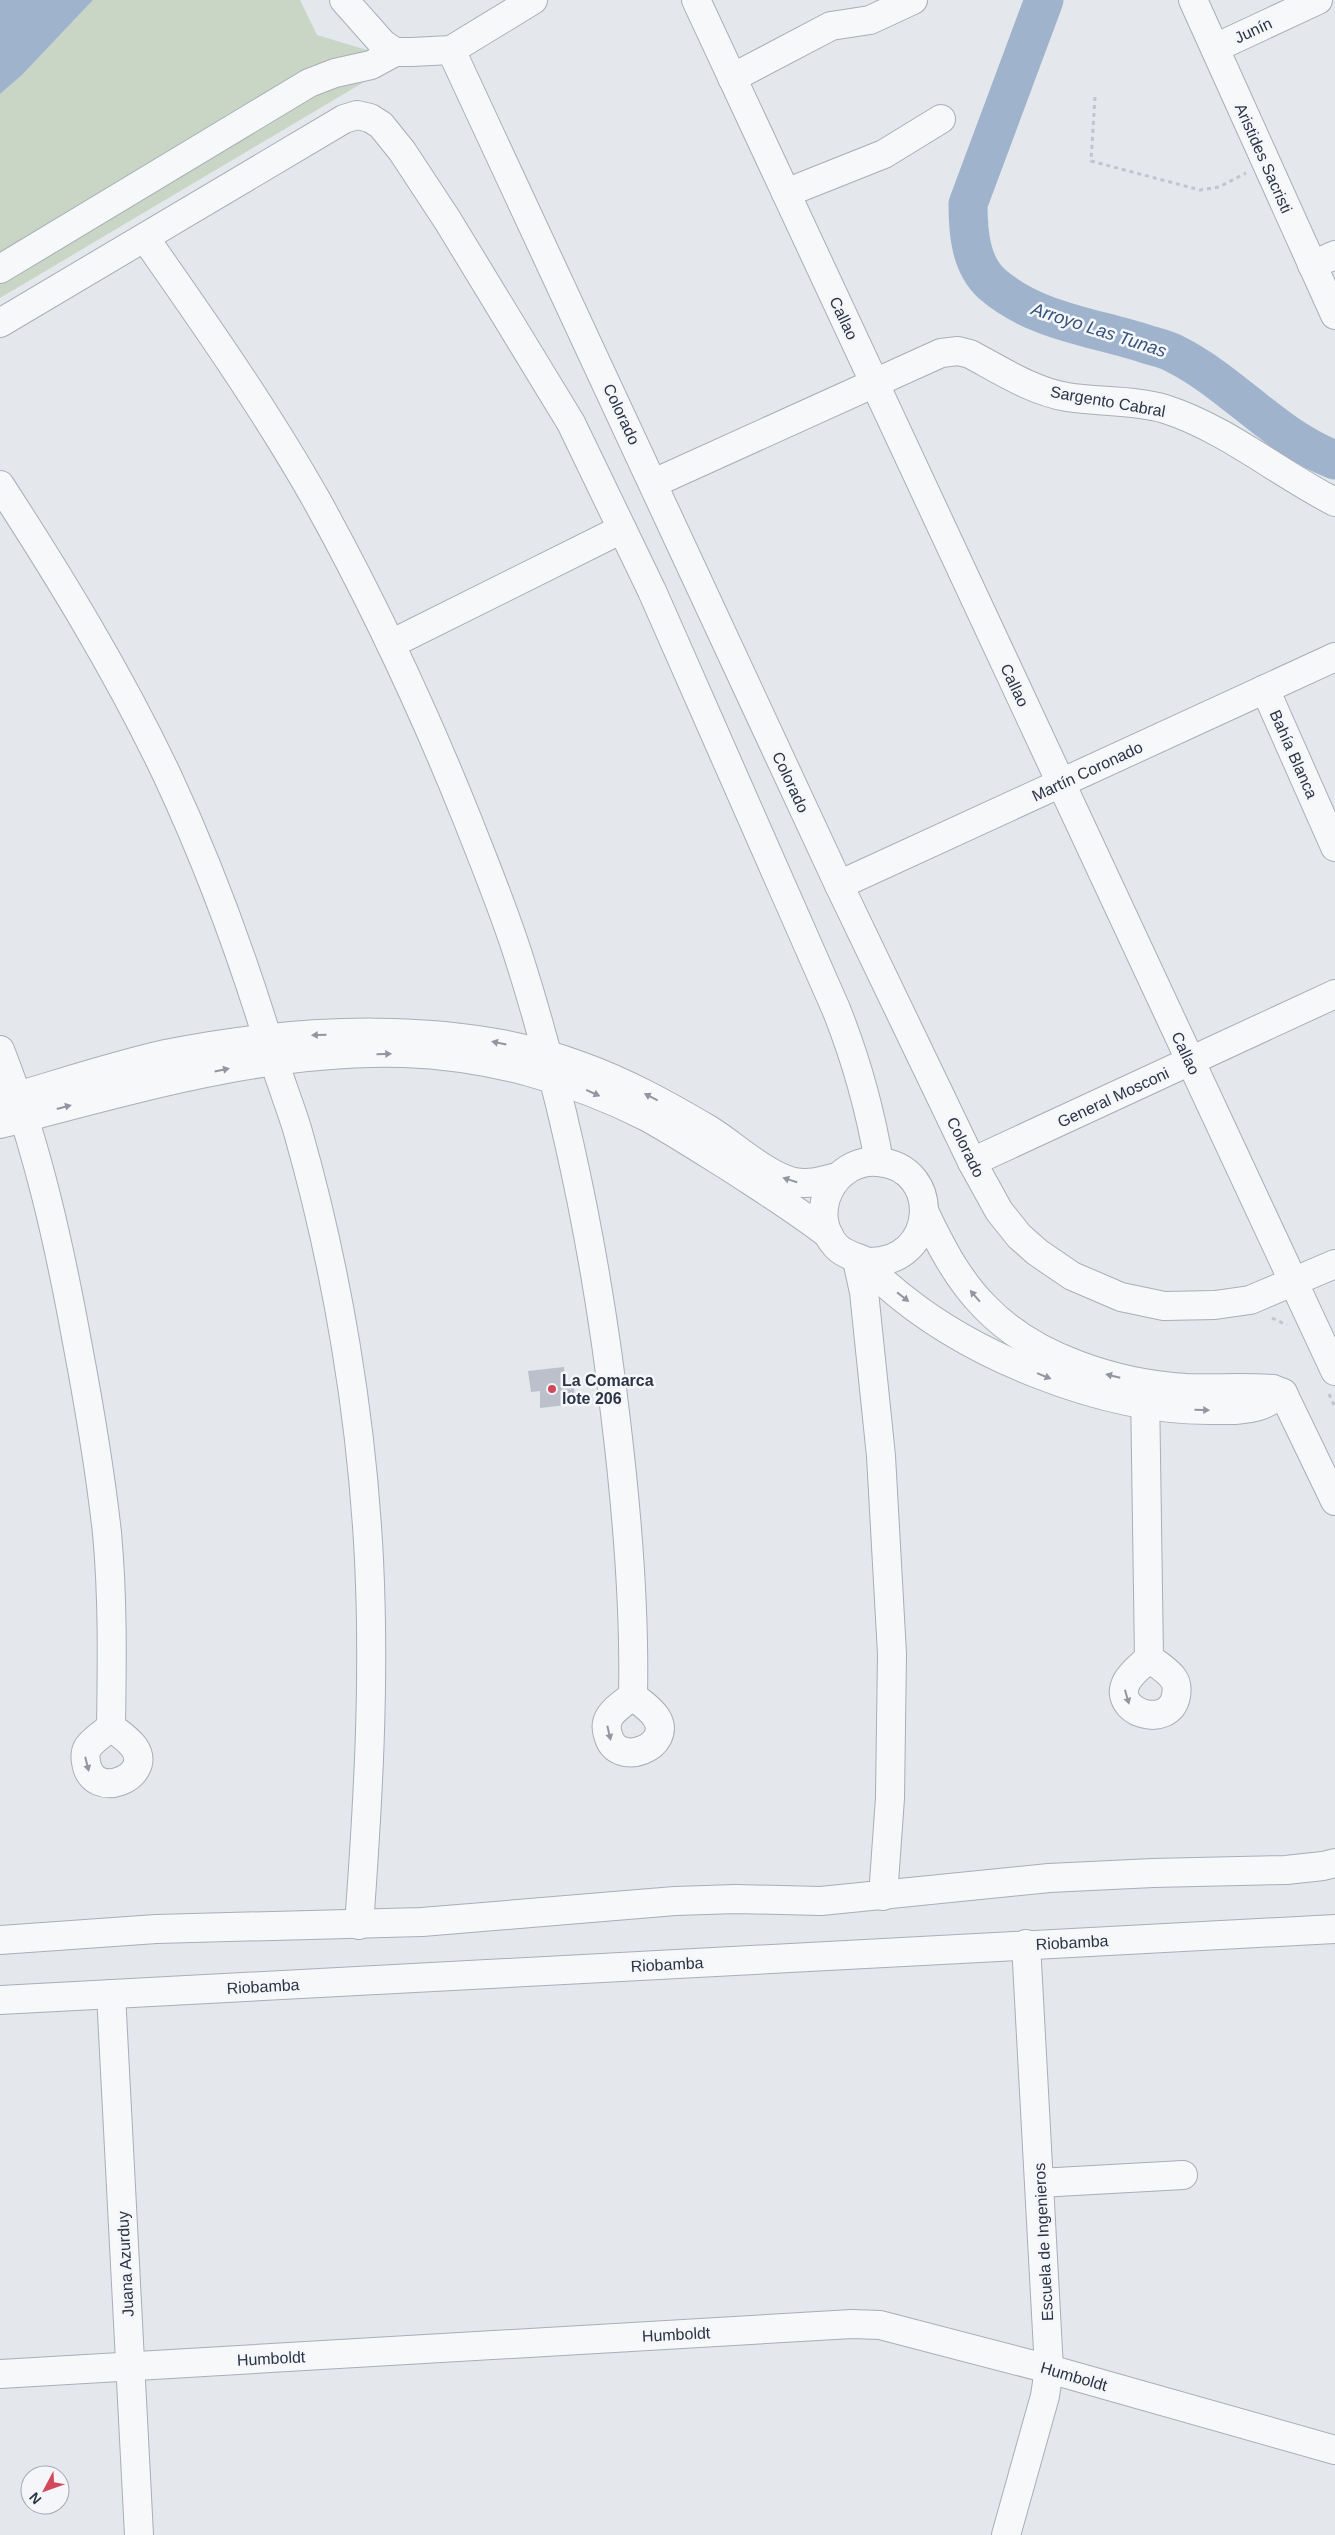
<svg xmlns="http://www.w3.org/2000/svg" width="1335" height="2535" viewBox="0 0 1335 2535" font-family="Helvetica,sans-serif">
<rect width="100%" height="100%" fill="#e4e7ec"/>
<path fill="#c9d6c5" d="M 93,0 L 300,0 L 317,35 L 377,53 L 391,66 L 0,298 L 0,94 L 22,75 Z"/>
<path fill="#9fb4cc" d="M 0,0 L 93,0 L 22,75 L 0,94 Z"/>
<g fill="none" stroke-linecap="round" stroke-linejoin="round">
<path stroke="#9fb4cc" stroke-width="39" d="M 1044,0 L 968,204 C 968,231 970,264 992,284 C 1036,322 1094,327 1146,344 C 1155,347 1166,349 1175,354 C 1233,383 1274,437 1335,460"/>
</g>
<path fill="#bbc0ca" d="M 564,1367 L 566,1387 L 574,1386 L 575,1404 L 540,1408 L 540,1391 L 531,1392 L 528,1371 Z"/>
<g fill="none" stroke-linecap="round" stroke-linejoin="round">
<defs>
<g id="minor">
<path d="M 344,0 L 383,44 L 395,52 L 412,52 L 451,50 L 533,0"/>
<path d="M 696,0 L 1335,1371"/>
<path d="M 1193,0 L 1335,315"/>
<path d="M 1215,48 L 1318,0"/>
<path d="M 451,50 L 839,885 L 972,1162 L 999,1211 L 1019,1236 L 1037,1252 L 1072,1276 L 1121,1297 L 1164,1306 L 1215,1305 L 1250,1300 L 1335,1264"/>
<path d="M 732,78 L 831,26 L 870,20 L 913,0"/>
<path d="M 786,193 L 884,154 L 941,119"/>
<path d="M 145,238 C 205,324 265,409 317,501 C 374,604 424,711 468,821 C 486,867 505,913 520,961 C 567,1110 598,1265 616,1421 C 627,1512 635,1604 633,1696 C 625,1702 615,1708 610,1716 C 606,1722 606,1729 608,1735 C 617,1770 675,1746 656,1717 C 650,1708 640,1702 633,1696"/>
<path d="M 1312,265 L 1335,255"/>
<path d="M 0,269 L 309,83 L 335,73 L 371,65 L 395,52"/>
<path d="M 0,323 L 344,119 L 357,115 L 370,118 L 381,125 L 402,151 L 448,221 L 571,423 L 652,591 L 836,1009 C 856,1059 870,1109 879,1162"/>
<path d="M 654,483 L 941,353 L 958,351 L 970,354 C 1000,370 1032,391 1067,397 C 1097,402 1137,400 1165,409 C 1227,429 1278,473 1335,502"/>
<path d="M 0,485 C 61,579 119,674 167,775 C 210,867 245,963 274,1060 C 281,1084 291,1108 298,1132 C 337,1269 362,1418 369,1560 C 375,1682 368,1803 359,1925"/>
<path d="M 391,644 L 622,529"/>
<path d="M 1265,689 L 1335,847"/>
<path d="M 839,885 L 1335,657"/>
<path d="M 0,1050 C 37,1144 59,1243 77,1342 C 89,1405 100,1470 107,1533 C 113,1598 112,1662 111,1727 C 104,1733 94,1739 88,1747 C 85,1752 85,1757 86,1762 C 92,1803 155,1777 134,1747 C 128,1739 119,1733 111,1727"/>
<path d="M 0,1101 C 53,1086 112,1066 166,1054 C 295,1028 457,1019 581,1066 C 626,1082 667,1105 708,1129 C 734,1145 765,1175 794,1182 C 810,1185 822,1181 837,1177"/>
<path d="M 0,1124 C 131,1090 267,1049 404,1053 C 488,1056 572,1079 647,1117 C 676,1133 705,1152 734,1170 C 766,1191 798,1211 829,1235"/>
<path d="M 972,1162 L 1335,994"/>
<path d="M 924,1211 C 940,1245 958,1280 985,1307 C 1034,1358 1117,1384 1186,1388 C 1215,1389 1244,1387 1273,1389 L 1283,1393 L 1335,1501"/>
<path d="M 857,1260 L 864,1292 L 881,1456 L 892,1654 L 890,1798 L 883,1896"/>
<path d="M 869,1262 C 938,1263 943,1167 878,1162 C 834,1158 806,1213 836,1246 C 846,1257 864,1258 870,1264 C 876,1271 880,1279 887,1285 C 968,1356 1102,1410 1209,1410 C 1226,1410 1242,1411 1259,1406 C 1267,1404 1275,1397 1283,1393"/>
<path d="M 1145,1389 L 1149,1658 C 1142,1665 1132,1672 1127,1681 C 1110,1712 1169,1731 1176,1696 C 1177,1690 1177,1683 1173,1678 C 1167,1670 1157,1664 1149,1658"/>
<path d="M 0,1940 L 156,1929 L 422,1922 L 675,1901 L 736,1899 L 821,1901 L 1049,1878 L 1153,1873 L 1286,1870 L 1323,1866 L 1335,1863"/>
<path d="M 111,1994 L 139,2535"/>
<path d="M 0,2000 L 1335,1929"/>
<path d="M 1039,2183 L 1183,2175"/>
<path d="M 0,2374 L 852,2324 L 880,2325 L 1049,2369 L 1335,2450"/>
<path d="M 1006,2535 L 1045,2396 L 1049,2369 L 1026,1944"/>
</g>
</defs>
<use href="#minor" stroke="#a9aeb7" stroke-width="30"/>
<g stroke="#c2c5cb" stroke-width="3" stroke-dasharray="4 4" stroke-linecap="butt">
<path d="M 1095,97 L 1091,161 L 1200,190 L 1219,187 L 1246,173"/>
<path d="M 1272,1318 L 1287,1325"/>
<path d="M 1329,1394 L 1335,1407"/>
</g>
<use href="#minor" stroke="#f7f8fa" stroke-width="28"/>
</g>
<defs><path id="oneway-solid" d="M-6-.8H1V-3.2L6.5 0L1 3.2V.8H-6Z" transform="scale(1.25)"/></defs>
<g fill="#9196a0">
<use href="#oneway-solid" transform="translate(319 1035) rotate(178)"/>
<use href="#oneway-solid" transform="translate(499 1043) rotate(-168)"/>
<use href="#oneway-solid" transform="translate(384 1054) rotate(-2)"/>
<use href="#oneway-solid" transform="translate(222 1070) rotate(-12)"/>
<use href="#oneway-solid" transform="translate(593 1093) rotate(24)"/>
<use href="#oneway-solid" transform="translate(651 1097) rotate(-153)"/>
<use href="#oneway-solid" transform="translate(64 1107) rotate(-15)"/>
<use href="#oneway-solid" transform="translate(790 1180) rotate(-162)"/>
<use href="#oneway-solid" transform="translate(975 1296) rotate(-131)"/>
<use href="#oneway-solid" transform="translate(903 1297) rotate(38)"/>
<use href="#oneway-solid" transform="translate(1044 1376) rotate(22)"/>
<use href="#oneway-solid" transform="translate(1113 1376) rotate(-166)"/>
<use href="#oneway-solid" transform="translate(1202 1410) rotate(1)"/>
<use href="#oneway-solid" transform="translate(1127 1697) rotate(74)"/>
<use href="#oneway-solid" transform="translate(609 1733) rotate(77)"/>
<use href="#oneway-solid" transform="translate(87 1764) rotate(76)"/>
</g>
<circle fill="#d1495b" stroke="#f4f6f9" stroke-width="2" cx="552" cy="1389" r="5"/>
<g text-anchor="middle" stroke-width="5" stroke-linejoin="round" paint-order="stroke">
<g font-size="16" fill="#2b3445" stroke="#f4f6f9">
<text transform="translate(1253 30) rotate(-25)" y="6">Junín</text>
<text transform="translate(1264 158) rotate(66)" y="6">Aristides Sacristi</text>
<text transform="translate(844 318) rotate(65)" y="6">Callao</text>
<text transform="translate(1108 401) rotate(10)" y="6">Sargento Cabral</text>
<text transform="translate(622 414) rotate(65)" y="6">Colorado</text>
<text transform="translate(1015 685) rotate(65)" y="6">Callao</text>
<text transform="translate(1294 754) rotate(66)" y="6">Bahía Blanca</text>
<text transform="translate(1087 771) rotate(-25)" y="6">Martín Coronado</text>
<text transform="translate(791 782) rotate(65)" y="6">Colorado</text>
<text transform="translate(1186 1053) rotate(65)" y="6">Callao</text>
<text transform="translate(1113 1097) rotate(-25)" y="6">General Mosconi</text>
<text transform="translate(966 1147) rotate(64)" y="6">Colorado</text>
<text transform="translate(1072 1942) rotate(-3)" y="6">Riobamba</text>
<text transform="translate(667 1964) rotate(-3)" y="6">Riobamba</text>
<text transform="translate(263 1986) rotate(-3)" y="6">Riobamba</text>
<text transform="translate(1043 2242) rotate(-93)" y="6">Escuela de Ingenieros</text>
<text transform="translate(125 2264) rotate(-93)" y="6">Juana Azurduy</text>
<text transform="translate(676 2334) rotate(-3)" y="6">Humboldt</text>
<text transform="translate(271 2358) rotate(-3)" y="6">Humboldt</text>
<text transform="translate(1074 2376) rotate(16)" y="6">Humboldt</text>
</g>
<g font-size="16" font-weight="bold" fill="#2b3445" stroke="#f4f6f9" text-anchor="start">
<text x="562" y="1386">La Comarca<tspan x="562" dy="18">lote 206</tspan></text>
</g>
<g font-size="18" font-style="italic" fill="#34527a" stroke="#f4f6f9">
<text transform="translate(1099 330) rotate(18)" y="6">Arroyo Las Tunas</text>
</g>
</g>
<g transform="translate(45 2490) rotate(229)"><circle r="24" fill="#f4f6f9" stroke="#a4a8b1"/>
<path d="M0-4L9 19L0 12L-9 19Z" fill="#d1495b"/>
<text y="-8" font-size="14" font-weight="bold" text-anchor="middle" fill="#2b3445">N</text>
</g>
</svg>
